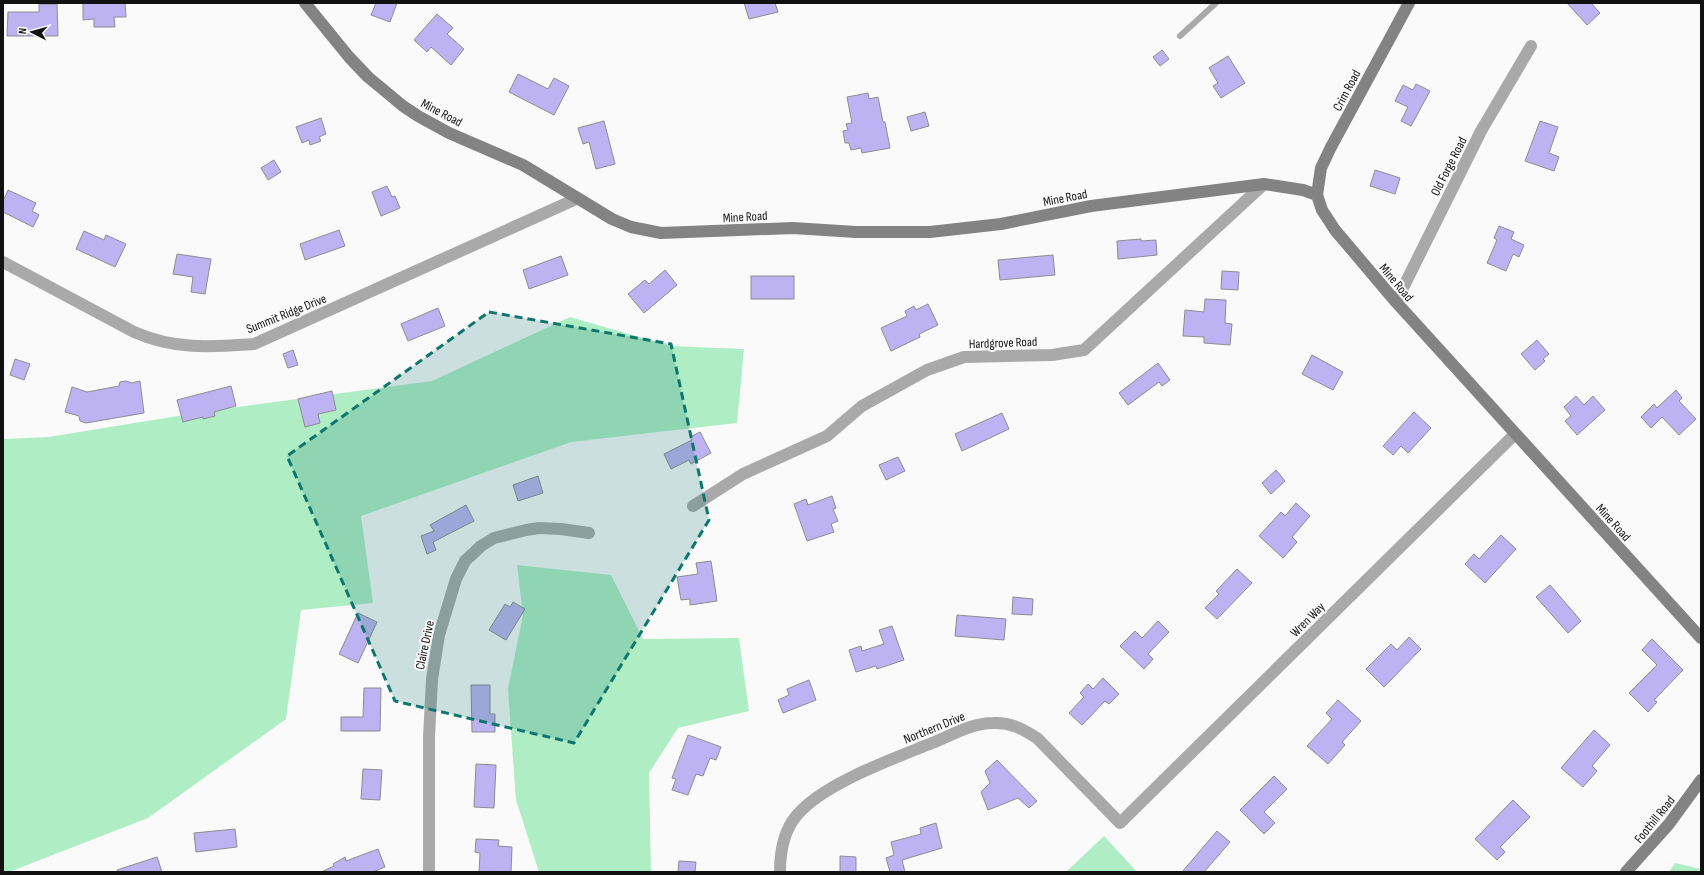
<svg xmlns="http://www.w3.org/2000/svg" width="1704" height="875" viewBox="0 0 1704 875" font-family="'Sofia Sans Condensed',sans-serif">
<rect width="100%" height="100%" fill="#fafafb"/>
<g fill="#afedc5">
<path d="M 570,317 L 670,346 L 744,349 L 737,423 L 571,442 L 361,516 L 373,603 L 301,610 L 286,719 L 148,818 L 9,872 L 3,872 L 3,439 L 49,437 L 208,411 L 432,381 Z"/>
<path d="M 517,565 L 611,575 L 643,639 L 739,638 L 749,711 L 678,728 L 649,773 L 651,872 L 539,872 L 516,800 L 508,689 L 523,615 Z"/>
<path d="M 1104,836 L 1137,872 L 1066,872 Z"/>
<path d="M 1675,863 L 1701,869 L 1701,872 L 1669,872 Z"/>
</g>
<g fill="#beb3f2" stroke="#8d8d8e">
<path d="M 83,3 L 125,3 L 126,17 L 114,17 L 115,27 L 94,27 L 94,19 L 83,20 Z"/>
<path d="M 376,3 L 397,3 L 390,22 L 371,15 Z"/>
<path d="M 744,3 L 775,3 L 778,12 L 749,19 Z"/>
<path d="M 1567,3 L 1591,3 L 1600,13 L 1587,25 Z"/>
<path d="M 39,4 L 57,4 L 58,36 L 7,36 L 8,12 L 39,12 Z"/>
<path d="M 437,14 L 453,28 L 447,34 L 464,49 L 451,65 L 431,47 L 427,52 L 414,40 Z"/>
<path d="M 1162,50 L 1169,59 L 1160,66 L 1153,57 Z"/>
<path d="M 1228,56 L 1245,83 L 1221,98 L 1213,86 L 1218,83 L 1209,68 Z"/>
<path d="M 518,74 L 548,89 L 554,78 L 569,86 L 554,115 L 509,92 Z"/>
<path d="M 1416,84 L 1430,91 L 1411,126 L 1401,121 L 1408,107 L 1395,101 L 1403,85 L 1413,90 Z"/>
<path d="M 868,93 L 869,99 L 878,97 L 883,122 L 885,122 L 890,148 L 862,153 L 861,148 L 851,150 L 849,143 L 845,143 L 843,131 L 848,130 L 846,124 L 852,123 L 847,97 Z"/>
<path d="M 925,112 L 929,126 L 911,131 L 907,117 Z"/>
<path d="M 321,118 L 326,134 L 319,137 L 321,141 L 310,145 L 309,140 L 302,143 L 296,127 Z"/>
<path d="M 604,121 L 615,164 L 596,169 L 589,142 L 583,144 L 578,128 Z"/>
<path d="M 1540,121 L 1558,127 L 1549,153 L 1559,157 L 1554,171 L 1525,161 Z"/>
<path d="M 274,160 L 281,172 L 268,180 L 261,168 Z"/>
<path d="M 1375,170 L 1400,178 L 1395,194 L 1370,186 Z"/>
<path d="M 387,186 L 392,197 L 395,196 L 400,208 L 381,216 L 372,192 Z"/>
<path d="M 8,190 L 36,203 L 32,211 L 39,215 L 33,227 L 3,212 L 3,201 Z"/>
<path d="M 1499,226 L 1514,232 L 1511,239 L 1524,245 L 1519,257 L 1513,254 L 1506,271 L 1487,263 L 1497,240 L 1494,238 Z"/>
<path d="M 339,230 L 345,246 L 305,260 L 300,244 Z"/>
<path d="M 84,231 L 104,240 L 106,235 L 126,244 L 115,267 L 76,249 Z"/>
<path d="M 1141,239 L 1141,241 L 1156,240 L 1157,255 L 1118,259 L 1117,241 Z"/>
<path d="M 177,254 L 211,259 L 205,294 L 191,292 L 193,277 L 173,274 Z"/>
<path d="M 1053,255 L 1055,275 L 1000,280 L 998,260 Z"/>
<path d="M 561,256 L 568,275 L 529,289 L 523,270 Z"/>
<path d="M 665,270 L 677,285 L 644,313 L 628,294 L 645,280 L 649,284 Z"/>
<path d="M 1222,271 L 1239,272 L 1238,290 L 1221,289 Z"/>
<rect x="751" y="276" width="43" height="23"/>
<path d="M 1205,299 L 1226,300 L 1225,323 L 1232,324 L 1230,345 L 1204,343 L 1204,337 L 1183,336 L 1185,310 L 1204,312 Z"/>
<path d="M 928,304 L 938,325 L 919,334 L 920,337 L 891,351 L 881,328 L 907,316 L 905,311 L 914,306 L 916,310 Z"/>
<path d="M 438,308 L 445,326 L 408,341 L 401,324 Z"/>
<path d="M 1537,340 L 1549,354 L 1543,359 L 1545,361 L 1535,370 L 1521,354 Z"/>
<path d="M 293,350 L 298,365 L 288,368 L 283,354 Z"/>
<path d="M 1312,355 L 1343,372 L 1333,390 L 1302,374 Z"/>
<path d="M 15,359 L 30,364 L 24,380 L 10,375 Z"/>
<path d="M 1158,363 L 1170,380 L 1162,386 L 1159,382 L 1128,405 L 1119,393 Z"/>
<path d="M 126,381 L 132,383 L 140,381 L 144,413 L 86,423 L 80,421 L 79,416 L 65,412 L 72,387 L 87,392 L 119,386 L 120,382 Z"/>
<path d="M 231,386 L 236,406 L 214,412 L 215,416 L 203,419 L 203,417 L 183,422 L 177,400 Z"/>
<path d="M 1676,390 L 1682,398 L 1679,401 L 1696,419 L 1679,435 L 1662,417 L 1651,428 L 1641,417 L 1654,404 L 1657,408 Z"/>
<path d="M 332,391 L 336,410 L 318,414 L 320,423 L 305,427 L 298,399 Z"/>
<path d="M 1576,396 L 1584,405 L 1593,396 L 1605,410 L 1577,435 L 1565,421 L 1571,416 L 1564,407 Z"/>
<path d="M 1414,412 L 1431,428 L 1408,453 L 1401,446 L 1393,455 L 1383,446 Z"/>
<path d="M 1002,413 L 1009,429 L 962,451 L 955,434 Z"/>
<path d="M 700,432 L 711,453 L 691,464 L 689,460 L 671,469 L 664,454 L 692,440 L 690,437 Z"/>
<path d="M 898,457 L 905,471 L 886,480 L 879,465 Z"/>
<path d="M 1276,470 L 1285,481 L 1271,494 L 1262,483 Z"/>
<path d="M 538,476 L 543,493 L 518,501 L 513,485 Z"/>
<path d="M 832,496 L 836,508 L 833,509 L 838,521 L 831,524 L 834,532 L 807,541 L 794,504 L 806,499 L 808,505 Z"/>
<path d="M 1296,503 L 1310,516 L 1292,537 L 1297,542 L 1283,558 L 1259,536 L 1281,512 L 1285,516 Z"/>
<path d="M 466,505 L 474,521 L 433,542 L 436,550 L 427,554 L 421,536 L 434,531 L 430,525 Z"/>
<path d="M 1501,535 L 1516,549 L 1485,583 L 1465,564 L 1474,554 L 1479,559 Z"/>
<path d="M 711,561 L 717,601 L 690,605 L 690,599 L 681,600 L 677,577 L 698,574 L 696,563 Z"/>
<path d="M 1237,569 L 1252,583 L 1217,619 L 1205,608 L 1219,594 L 1216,591 Z"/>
<path d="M 1550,585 L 1581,621 L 1568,633 L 1536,597 Z"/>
<path d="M 1013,597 L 1033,599 L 1032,615 L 1012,614 Z"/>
<path d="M 513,602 L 525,609 L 506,640 L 489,630 L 505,604 L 510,607 Z"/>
<path d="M 358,613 L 377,622 L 358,663 L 339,654 Z"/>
<path d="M 957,615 L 1006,619 L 1004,640 L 955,636 Z"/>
<path d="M 1158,621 L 1169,632 L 1148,654 L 1153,659 L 1144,669 L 1120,646 L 1135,631 L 1142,638 Z"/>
<path d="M 892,626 L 904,660 L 877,669 L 876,666 L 856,672 L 849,650 L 861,646 L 862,651 L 884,644 L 879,630 Z"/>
<path d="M 1409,637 L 1421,649 L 1384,687 L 1366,669 L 1391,644 L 1397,650 Z"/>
<path d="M 1652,639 L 1683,670 L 1654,700 L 1657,702 L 1648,712 L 1629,693 L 1657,665 L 1642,650 Z"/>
<path d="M 1103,678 L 1119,694 L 1109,704 L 1105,701 L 1082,725 L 1069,713 L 1084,697 L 1080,693 L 1088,684 L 1093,689 Z"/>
<path d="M 809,680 L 816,700 L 783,713 L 778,700 L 789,695 L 787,689 Z"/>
<path d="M 471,685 L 490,685 L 490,714 L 495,714 L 495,732 L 472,732 Z"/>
<path d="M 364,688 L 381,688 L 380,731 L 341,731 L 341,717 L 363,717 Z"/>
<path d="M 1338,700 L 1361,721 L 1342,742 L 1345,745 L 1328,764 L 1307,746 L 1332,719 L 1326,713 Z"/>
<path d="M 1594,730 L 1610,745 L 1592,766 L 1597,771 L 1583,787 L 1561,768 Z"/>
<path d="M 688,735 L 721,747 L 716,760 L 710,758 L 703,776 L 696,774 L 688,795 L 672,790 L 676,779 L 672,778 Z"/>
<path d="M 997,760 L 1037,801 L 1029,808 L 1018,798 L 988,810 L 981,792 L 990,783 L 985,771 Z"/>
<path d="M 476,764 L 496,765 L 494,808 L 474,807 Z"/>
<path d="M 363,769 L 382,770 L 380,800 L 361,799 Z"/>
<path d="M 1274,776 L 1287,789 L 1264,812 L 1275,823 L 1264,834 L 1240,810 Z"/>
<path d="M 1513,800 L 1530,817 L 1500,847 L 1505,852 L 1497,860 L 1475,839 Z"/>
<path d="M 936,823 L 942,848 L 902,860 L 905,872 L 890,872 L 886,858 L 894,855 L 891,842 L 921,834 L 920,828 Z"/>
<path d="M 235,829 L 237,847 L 196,852 L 194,833 Z"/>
<path d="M 1217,831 L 1230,842 L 1204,872 L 1182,872 Z"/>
<path d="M 476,839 L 499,840 L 498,846 L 512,847 L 511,872 L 479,872 L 480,853 L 475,852 Z"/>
<path d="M 378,849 L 385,867 L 373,872 L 321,872 L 334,866 L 333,864 L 345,857 L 346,861 Z"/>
<path d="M 840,856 L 856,857 L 856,872 L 840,872 Z"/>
<path d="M 157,857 L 162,872 L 118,872 L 117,870 Z"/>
<path d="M 679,861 L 696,862 L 695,872 L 678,872 Z"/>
</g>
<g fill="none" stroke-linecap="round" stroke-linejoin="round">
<path stroke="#aaa9a9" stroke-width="6" d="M 1180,36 L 1216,3"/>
<g stroke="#aaa9a9" stroke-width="12">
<path d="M 3,262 L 134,332 C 175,350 211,347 254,344 L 576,199"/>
<path d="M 1396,302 L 1481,131 L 1531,46"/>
<path d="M 693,506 L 743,474 L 827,436 L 862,406 L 927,370 L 964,357 L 1052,355 L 1084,350 L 1264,184"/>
<path d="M 429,872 L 429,737 L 432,679 L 439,635 L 456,579 L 465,561 L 481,546 L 494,538 L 526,530 L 539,528 L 561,529 L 589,533"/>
<path d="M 780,872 C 780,853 784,830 797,815 C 824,783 893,759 932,743 C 952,735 972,723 993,723 C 1010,722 1023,729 1037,738 L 1120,823 L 1515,434"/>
</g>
<g stroke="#838383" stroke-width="12">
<path d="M 305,3 L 349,57 L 368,77 L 403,106 L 418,116 L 449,133 L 523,165 L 612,219 L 631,227 L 661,233 L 793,228 L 856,232 L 930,232 L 1001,224 L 1091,206 L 1264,184 L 1303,190 L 1317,195 L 1322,210 L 1335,230 L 1396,302 L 1701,638"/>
<path d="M 1317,195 L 1321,168 L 1331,147 L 1409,3"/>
<path d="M 1626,872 L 1669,824 L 1701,780"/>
</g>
</g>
<path fill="#0f766e" fill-opacity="0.2" stroke="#0f766e" stroke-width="3" stroke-dasharray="8 5" stroke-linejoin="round" d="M 489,312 L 671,344 L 709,520 L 574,743 L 395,701 L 287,456 Z"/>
<g text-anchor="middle" stroke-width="4" stroke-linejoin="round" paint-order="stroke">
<g font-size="13" fill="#111" stroke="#fafafb">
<text transform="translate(1346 90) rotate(-62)" y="5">Crim Road</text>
<text transform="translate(442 112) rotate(28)" y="5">Mine Road</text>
<text transform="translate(1448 166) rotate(-63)" y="5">Old Forge Road</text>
<text transform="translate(1065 197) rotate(-11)" y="5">Mine Road</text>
<text transform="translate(745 216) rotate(-3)" y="5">Mine Road</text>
<text transform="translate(1397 282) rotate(50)" y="5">Mine Road</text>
<text transform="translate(286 313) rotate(-22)" y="5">Summit Ridge Drive</text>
<text transform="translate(1003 342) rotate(-2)" y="5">Hardgrove Road</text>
<text transform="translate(1614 522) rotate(48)" y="5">Mine Road</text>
<text transform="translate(1307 619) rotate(-45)" y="5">Wren Way</text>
<text transform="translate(424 645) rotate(-78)" y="5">Claire Drive</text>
<text transform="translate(934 727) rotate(-22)" y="5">Northern Drive</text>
<text transform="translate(1654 819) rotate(-51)" y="5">Foothill Road</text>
</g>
</g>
<rect width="1704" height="875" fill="none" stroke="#111111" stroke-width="8"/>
<g transform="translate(32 32) rotate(276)" stroke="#fafafb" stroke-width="3" paint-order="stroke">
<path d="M0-3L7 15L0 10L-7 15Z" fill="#111111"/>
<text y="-6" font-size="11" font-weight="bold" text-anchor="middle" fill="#111111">N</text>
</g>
</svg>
